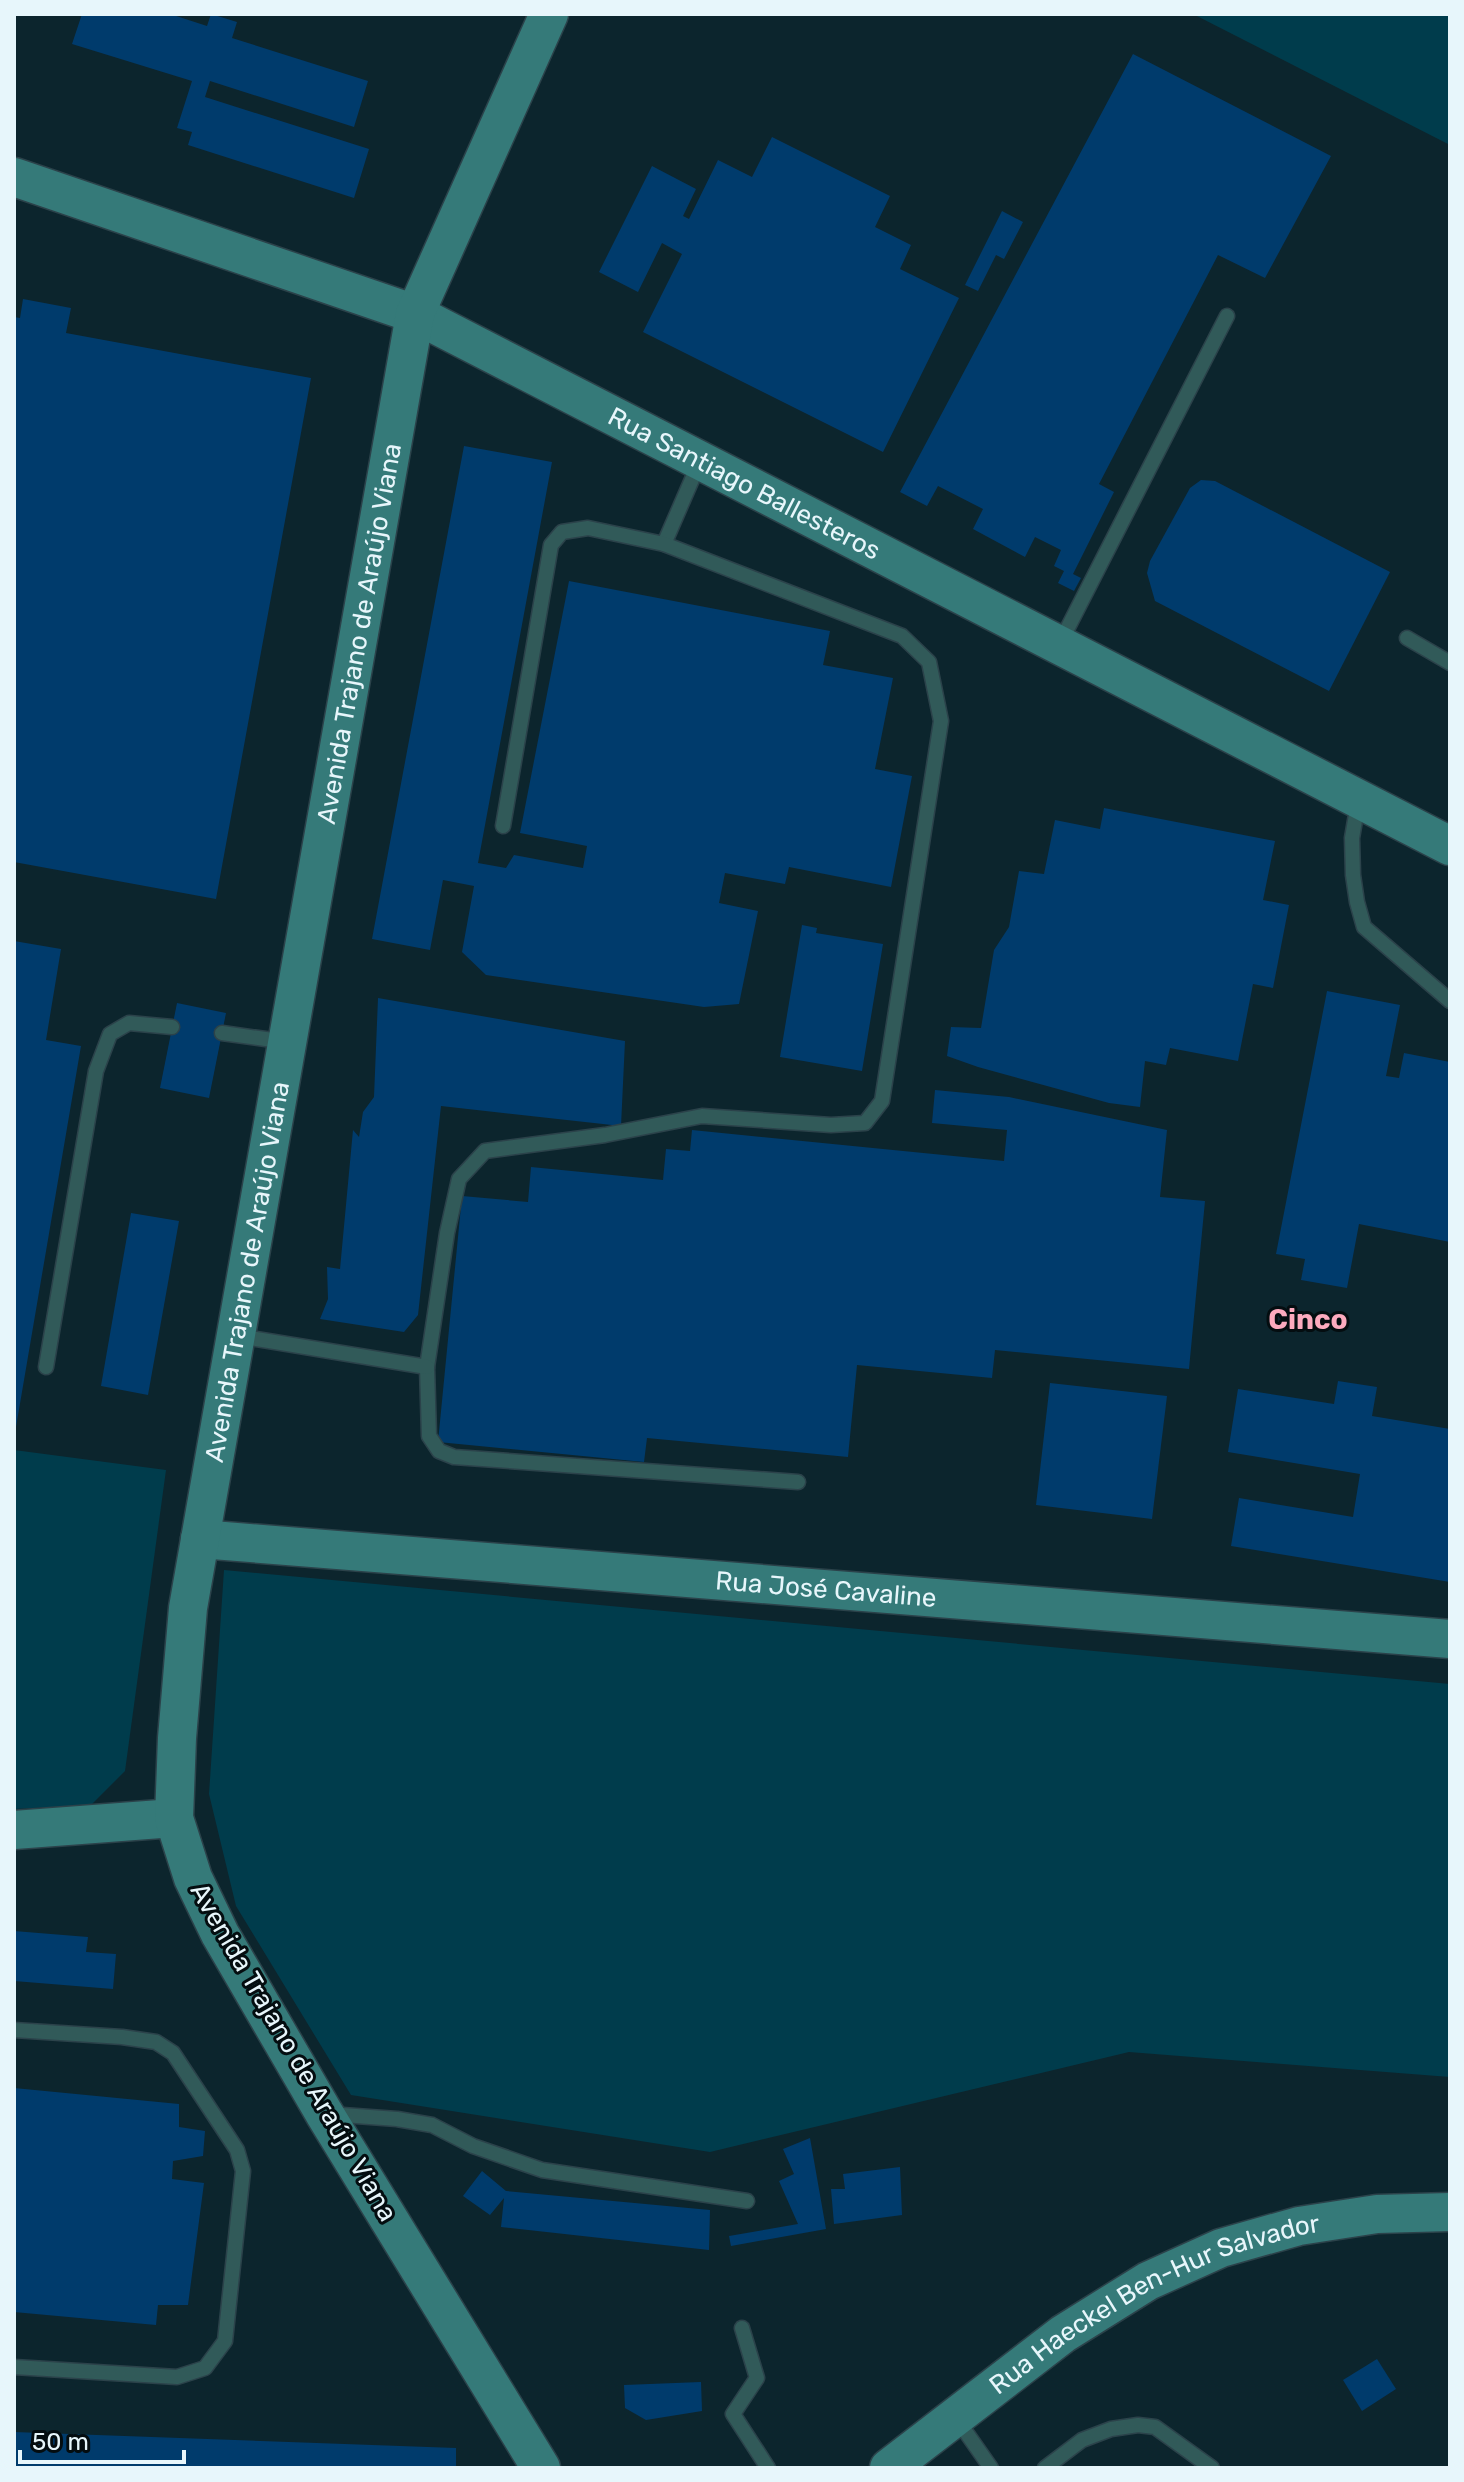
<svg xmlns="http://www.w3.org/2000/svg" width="1464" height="2482" viewBox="0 0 1464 2482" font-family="Rubik,sans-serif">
<rect width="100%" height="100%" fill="#0c252d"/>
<g fill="#003c4c">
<path d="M 1193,14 L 1450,14 L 1450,145 Z"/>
<path d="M 14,1450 L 166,1470 L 125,1771 L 91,1805 L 14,1809 Z"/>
<path d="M 224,1570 L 1450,1684 L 1450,2077 L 1129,2052 L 710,2152 L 351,2095 L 236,1906 L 209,1794 Z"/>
</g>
<g fill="#003b6c">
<path d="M 82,14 L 170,14 L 207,26 L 211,14 L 237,22 L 232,38 L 368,81 L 354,127 L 210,81 L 205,97 L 369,149 L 354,198 L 188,145 L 192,132 L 177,128 L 192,81 L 72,44 Z"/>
<path d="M 1133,54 L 1331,156 L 1265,278 L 1218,255 L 1099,484 L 1114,492 L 1073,574 L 1081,578 L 1074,591 L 1058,583 L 1064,571 L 1054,566 L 1061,550 L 1035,537 L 1025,557 L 973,529 L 983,509 L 938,486 L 927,506 L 900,492 Z"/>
<path d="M 772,137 L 890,196 L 875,227 L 911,245 L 900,269 L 959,298 L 883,452 L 643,332 L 682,254 L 662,243 L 638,292 L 599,272 L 652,166 L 696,189 L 683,216 L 689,219 L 718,160 L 752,177 Z"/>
<path d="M 1002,211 L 1023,222 L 1004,259 L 996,255 L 978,291 L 965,285 Z"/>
<path d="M 23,299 L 71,308 L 66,333 L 311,378 L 216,899 L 14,862 L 14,317 L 20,318 Z"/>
<path d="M 464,446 L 552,462 L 478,863 L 506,868 L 514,855 L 583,868 L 587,846 L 520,833 L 569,581 L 830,631 L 823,665 L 893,678 L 875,769 L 912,776 L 891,887 L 789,867 L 785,884 L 725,873 L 719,903 L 758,911 L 739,1004 L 704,1007 L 486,975 L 462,952 L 474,886 L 443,880 L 430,950 L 372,939 Z"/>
<path d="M 1201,480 L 1215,481 L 1390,572 L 1329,691 L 1155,601 L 1147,573 L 1150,561 L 1190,488 Z"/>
<path d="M 1104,808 L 1275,841 L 1263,900 L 1289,905 L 1273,988 L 1253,984 L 1238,1061 L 1170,1048 L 1166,1065 L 1145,1061 L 1140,1107 L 1109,1103 L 978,1067 L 947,1056 L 951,1027 L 981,1028 L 994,950 L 1009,927 L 1019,871 L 1044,874 L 1055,820 L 1100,829 Z"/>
<path d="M 802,925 L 817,928 L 816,933 L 883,944 L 862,1071 L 780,1057 Z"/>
<path d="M 14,941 L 61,949 L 46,1040 L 81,1046 L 16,1427 Z"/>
<path d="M 1327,991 L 1400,1005 L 1386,1076 L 1399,1078 L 1404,1053 L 1450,1062 L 1450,1242 L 1359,1224 L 1347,1288 L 1301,1280 L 1305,1259 L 1276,1254 Z"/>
<path d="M 378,998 L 625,1041 L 621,1126 L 441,1106 L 418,1315 L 404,1332 L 320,1319 L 328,1299 L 327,1267 L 340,1269 L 353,1130 L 359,1137 L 363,1112 L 374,1097 Z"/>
<path d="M 177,1003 L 226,1013 L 209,1098 L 160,1088 Z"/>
<path d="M 935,1090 L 1009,1097 L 1167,1130 L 1160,1197 L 1205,1201 L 1189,1369 L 995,1350 L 992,1378 L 857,1365 L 848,1457 L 647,1438 L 644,1462 L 438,1442 L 462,1196 L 528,1202 L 531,1167 L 663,1180 L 666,1149 L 690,1151 L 692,1130 L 1004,1161 L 1007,1130 L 932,1123 Z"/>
<path d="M 131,1213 L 179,1221 L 148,1395 L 101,1386 Z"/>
<path d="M 1338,1381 L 1377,1387 L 1372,1416 L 1450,1429 L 1450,1582 L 1231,1546 L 1239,1498 L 1353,1517 L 1360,1474 L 1228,1452 L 1238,1389 L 1334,1404 Z"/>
<path d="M 1050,1383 L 1167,1396 L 1152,1519 L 1036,1505 Z"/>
<path d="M 14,1931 L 88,1937 L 86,1952 L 116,1954 L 113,1989 L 14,1981 Z"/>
<path d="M 14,2088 L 179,2104 L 179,2127 L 205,2131 L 203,2156 L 173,2161 L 172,2179 L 204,2183 L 188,2305 L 158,2305 L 156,2325 L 14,2312 Z"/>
<path d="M 810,2138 L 826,2229 L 731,2246 L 729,2236 L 798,2224 L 779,2181 L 794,2174 L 783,2149 Z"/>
<path d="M 900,2167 L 902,2215 L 834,2224 L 831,2189 L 845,2189 L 843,2174 Z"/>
<path d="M 482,2171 L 506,2191 L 710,2210 L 709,2250 L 501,2227 L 504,2198 L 490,2215 L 463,2196 Z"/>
<path d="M 1377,2359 L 1396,2389 L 1362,2411 L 1343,2380 Z"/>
<path d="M 701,2382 L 702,2411 L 646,2420 L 625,2408 L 624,2385 Z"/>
<path d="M 14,2432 L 456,2448 L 456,2468 L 14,2468 Z"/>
</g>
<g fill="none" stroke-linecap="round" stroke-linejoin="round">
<defs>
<g id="lane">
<path d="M 664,544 L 700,461"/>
<path d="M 1407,638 L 1450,663"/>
<path d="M 1060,643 L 1227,316"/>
<path d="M 1358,803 L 1352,838 L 1353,875 L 1357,902 L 1364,927 L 1450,1001"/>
<path d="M 503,826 L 551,545 L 562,532 L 588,528 L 664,544 L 902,636 L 929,662 L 941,721 L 882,1101 L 865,1123 L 831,1125 L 702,1116 L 605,1135 L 485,1151 L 459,1179 L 447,1233 L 427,1367 L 429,1436 L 439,1451 L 454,1457 L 798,1482"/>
<path d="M 222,1033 L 287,1042"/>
<path d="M 238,1336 L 427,1367"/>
<path d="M 46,1367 L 96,1071 L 110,1034 L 129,1023 L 172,1027"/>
<path d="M 14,2030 L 122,2037 L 156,2042 L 173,2053 L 237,2150 L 243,2171 L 225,2341 L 205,2368 L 177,2377 L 14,2367"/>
<path d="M 329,2114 L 397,2119 L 432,2125 L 473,2146 L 542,2170 L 747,2201"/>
<path d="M 742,2328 L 757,2378 L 733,2414 L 768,2468"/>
<path d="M 956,2418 L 991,2468"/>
<path d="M 1045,2468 L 1082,2440 L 1111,2429 L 1138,2425 L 1155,2427 L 1212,2468"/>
</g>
<g id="secondary">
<path id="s1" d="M 14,177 L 415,314 L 1450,846"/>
<path id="s2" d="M 200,1539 L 1450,1639"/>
<path d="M 14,1830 L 174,1818"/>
<path id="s3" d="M 541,2468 L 324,2113 L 220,1934 L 193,1878 L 174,1818 L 177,1738 L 188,1608 L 415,314 L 549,14"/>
<path id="s4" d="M 889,2468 L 1063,2334 L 1148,2281 L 1221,2248 L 1299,2226 L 1377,2214 L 1450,2212"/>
</g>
</defs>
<use href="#lane" stroke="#2b424a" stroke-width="17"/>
<use href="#secondary" stroke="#2b424a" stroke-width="41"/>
<use href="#lane" stroke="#315a59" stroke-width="14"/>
<use href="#secondary" stroke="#357a79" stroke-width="38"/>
</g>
<g text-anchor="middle" stroke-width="6" stroke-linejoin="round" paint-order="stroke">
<g font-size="26" fill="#e7f6fb" stroke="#040d10">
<text dy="9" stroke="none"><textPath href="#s1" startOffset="794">Rua Santiago Ballesteros</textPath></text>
<text dy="9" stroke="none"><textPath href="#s3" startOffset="1948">Avenida Trajano de Araújo Viana</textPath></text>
<text dy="9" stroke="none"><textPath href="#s3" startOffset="1300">Avenida Trajano de Araújo Viana</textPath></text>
<text dy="9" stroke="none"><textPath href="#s2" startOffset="628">Rua José Cavaline</textPath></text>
<text transform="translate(294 2052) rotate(60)" y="9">Avenida Trajano de Araújo Viana</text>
<text dy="9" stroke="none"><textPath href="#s4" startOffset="316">Rua Haeckel Ben-Hur Salvador</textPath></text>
</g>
<g font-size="28" font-weight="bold" fill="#fcaabe" stroke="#040d10">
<text x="1308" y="1329">Cinco</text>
</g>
</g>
<rect width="1464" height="2482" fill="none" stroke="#e7f6fb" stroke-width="32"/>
<path d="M20 2450v12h164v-12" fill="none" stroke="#e7f6fb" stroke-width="4"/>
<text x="32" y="2450" font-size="24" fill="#e7f6fb" stroke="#040d10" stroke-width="6" paint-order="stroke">50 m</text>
</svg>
